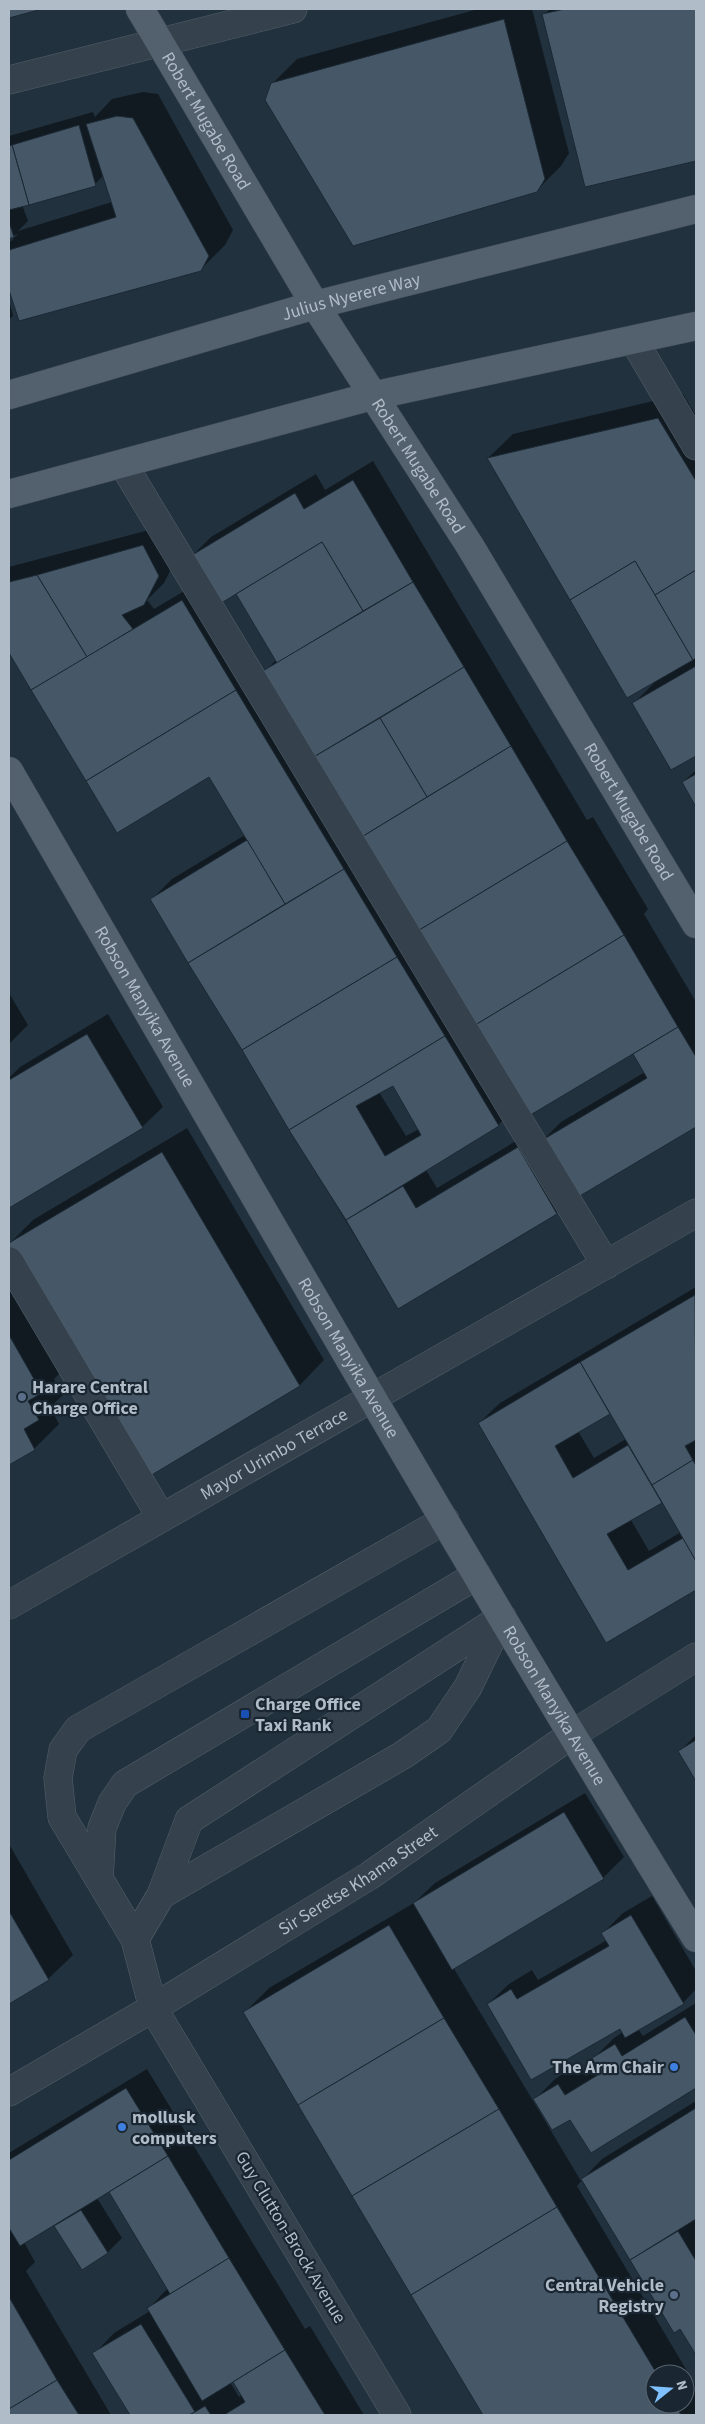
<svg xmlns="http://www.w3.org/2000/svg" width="705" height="2424" viewBox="0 0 705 2424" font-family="'Source Sans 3',sans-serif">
<rect width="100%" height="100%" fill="#21313e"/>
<g fill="#0007" fill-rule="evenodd">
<path d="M 478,9 L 532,9 L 569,153 L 561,166 L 536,191 L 272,84 L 297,59 Z"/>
<path d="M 550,9 L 696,9 L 696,159 L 586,186 L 544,15 Z"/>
<path d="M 143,92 L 158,94 L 233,230 L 225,245 L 200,270 L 20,319 L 9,286 L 9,243 L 18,234 L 9,237 L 9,136 L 93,112 L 95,117 L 112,99 ZM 104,175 L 112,202 L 18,231 L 28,221 L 22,205 L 95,184 Z"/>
<path d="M 9,300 L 13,316 L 9,319 Z"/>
<path d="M 683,394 L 696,416 L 696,754 L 672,769 L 634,703 L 656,681 L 488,458 L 513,434 Z"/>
<path d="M 373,461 L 587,820 L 593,817 L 648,909 L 644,914 L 696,1002 L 696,1125 L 574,1199 L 572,1196 L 556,1213 L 398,1308 L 152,899 L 172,879 L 245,835 L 209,776 L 118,831 L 9,650 L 9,567 L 164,526 L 178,555 L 164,583 L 147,600 L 154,609 L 204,579 L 191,557 L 211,537 L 316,474 L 325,490 ZM 236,592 L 276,660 L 263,673 L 217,604 ZM 633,1052 L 645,1072 L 561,1122 L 545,1138 L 538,1128 L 437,1188 L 426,1170 L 498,1125 L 520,1103 ZM 393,1084 L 419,1129 L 406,1136 L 379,1092 Z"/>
<path d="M 696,770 L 696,805 L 683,782 Z"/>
<path d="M 9,993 L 28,1025 L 9,1044 Z"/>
<path d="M 108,1014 L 163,1107 L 142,1127 L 9,1207 L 9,1078 L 20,1067 Z"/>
<path d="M 187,1128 L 324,1360 L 300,1385 L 146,1477 L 9,1244 L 33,1220 Z"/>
<path d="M 9,1269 L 66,1367 L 54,1379 L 63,1395 L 50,1407 L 59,1424 L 34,1449 L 9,1464 Z"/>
<path d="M 696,1287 L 696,1589 L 606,1641 L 479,1423 L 500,1403 ZM 610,1412 L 626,1439 L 594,1458 L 578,1431 ZM 663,1502 L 681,1532 L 649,1551 L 631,1520 Z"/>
<path d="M 696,1735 L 696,1779 L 680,1751 Z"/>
<path d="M 585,1793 L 624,1857 L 603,1878 L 453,1967 L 581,2181 L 602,2159 L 696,2101 L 696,2353 L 632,2260 L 635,2256 L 582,2180 L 577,2186 L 696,2386 L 696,2415 L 485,2415 L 244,2013 L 269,1988 L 414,1903 L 435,1883 ZM 655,2374 L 685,2374 L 685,2404 L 655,2404 Z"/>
<path d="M 9,1844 L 73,1955 L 48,1979 L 9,2002 Z"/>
<path d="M 652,1896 L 696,1971 L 696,1989 L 683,2003 L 638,2029 L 643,2036 L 696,2003 L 696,2087 L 591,2152 L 570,2118 L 535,2099 L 555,2079 L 579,2064 L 586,2076 L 599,2068 L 594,2058 L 614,2038 L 623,2032 L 620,2027 L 488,2004 L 509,1984 L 532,1970 L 538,1980 L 607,1940 L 603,1933 L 623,1913 Z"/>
<path d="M 147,2069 L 305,2329 L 310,2326 L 364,2415 L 131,2415 L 94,2354 L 114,2333 L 150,2311 L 148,2309 L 168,2288 L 109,2190 L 97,2198 L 122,2238 L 108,2252 L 83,2268 L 56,2226 L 60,2221 L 24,2242 L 35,2262 L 26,2271 L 111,2415 L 9,2415 L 9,2153 ZM 234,2380 L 242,2395 L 239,2397 L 230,2382 Z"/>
</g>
<g fill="#465867" stroke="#1c2934" fill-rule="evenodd">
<path d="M 9,9 L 42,9 L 9,18 Z"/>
<path d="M 565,9 L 696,9 L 696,161 L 585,187 L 542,14 Z"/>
<path d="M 504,19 L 545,179 L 537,192 L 353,246 L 265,100 L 271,83 Z"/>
<path d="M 117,116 L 133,118 L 209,256 L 201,271 L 19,321 L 9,290 L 9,250 L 116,217 L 86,124 Z"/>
<path d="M 79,125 L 96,186 L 29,205 L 12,145 Z"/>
<path d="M 12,145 L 29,205 L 9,210 L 9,146 Z"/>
<path d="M 9,222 L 14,237 L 9,239 Z"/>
<path d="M 658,418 L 696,481 L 696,570 L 655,595 L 635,561 L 570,600 L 487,458 Z"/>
<path d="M 353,480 L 413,582 L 363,611 L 322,542 L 218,605 L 189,557 L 295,493 L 304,509 Z"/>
<path d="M 322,542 L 363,611 L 277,663 L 236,594 Z"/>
<path d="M 143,545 L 159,576 L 144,605 L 122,615 L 133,629 L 87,657 L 37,575 Z"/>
<path d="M 635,561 L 693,660 L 627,698 L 570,600 Z"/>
<path d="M 696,570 L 696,658 L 693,660 L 655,595 Z"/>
<path d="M 37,575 L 87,657 L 31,690 L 9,653 L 9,582 Z"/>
<path d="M 413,582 L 464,667 L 312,758 L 261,672 Z"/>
<path d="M 182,600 L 236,690 L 86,781 L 31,690 Z"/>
<path d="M 696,666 L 696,756 L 671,770 L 632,703 Z"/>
<path d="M 464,667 L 511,746 L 427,797 L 380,718 Z"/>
<path d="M 236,690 L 344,869 L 285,904 L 209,777 L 117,833 L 86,781 Z"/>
<path d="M 380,718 L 427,797 L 360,838 L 312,758 Z"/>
<path d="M 511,746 L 567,841 L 416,932 L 360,838 Z"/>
<path d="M 696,774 L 696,807 L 682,782 Z"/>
<path d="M 247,840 L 285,904 L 188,963 L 150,899 Z"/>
<path d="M 567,841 L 624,935 L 472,1027 L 416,932 Z"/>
<path d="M 344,869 L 397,957 L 242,1050 L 188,963 Z"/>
<path d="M 624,935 L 678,1027 L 527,1117 L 472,1027 Z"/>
<path d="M 397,957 L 445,1036 L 289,1130 L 242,1050 Z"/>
<path d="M 678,1027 L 696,1057 L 696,1127 L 573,1200 L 539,1142 L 647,1078 L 633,1054 Z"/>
<path d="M 87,1034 L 143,1128 L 9,1208 L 9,1080 Z"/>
<path d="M 445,1036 L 499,1126 L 346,1220 L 289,1130 ZM 393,1086 L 421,1135 L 385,1156 L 356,1106 Z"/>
<path d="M 518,1147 L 557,1214 L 398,1309 L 346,1220 L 403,1186 L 416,1208 Z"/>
<path d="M 162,1152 L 300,1386 L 145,1479 L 9,1249 L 9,1243 Z"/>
<path d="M 695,1295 L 696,1440 L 685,1446 L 693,1460 L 652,1485 L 580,1362 Z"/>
<path d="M 9,1335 L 42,1393 L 28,1401 L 39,1420 L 24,1429 L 35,1450 L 9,1465 Z"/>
<path d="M 580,1362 L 610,1414 L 555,1446 L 573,1478 L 628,1445 L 662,1503 L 607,1534 L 628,1570 L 683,1538 L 696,1561 L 696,1590 L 606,1643 L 478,1423 Z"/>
<path d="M 693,1460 L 696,1466 L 696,1561 L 652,1485 Z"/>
<path d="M 696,1740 L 696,1781 L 678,1751 Z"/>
<path d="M 564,1812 L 604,1879 L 452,1970 L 413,1903 Z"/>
<path d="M 9,1911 L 49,1980 L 9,2004 Z"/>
<path d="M 631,1915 L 684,2004 L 625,2038 L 620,2029 L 531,2080 L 487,2004 L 511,1989 L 517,1999 L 609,1946 L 601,1933 Z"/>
<path d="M 389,1925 L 444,2018 L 298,2105 L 243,2012 Z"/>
<path d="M 685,2017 L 696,2035 L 696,2088 L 591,2153 L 570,2120 L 552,2130 L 533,2099 L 558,2084 L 565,2095 L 601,2073 L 592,2058 L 615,2044 L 622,2056 Z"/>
<path d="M 444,2018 L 499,2109 L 352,2196 L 298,2105 Z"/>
<path d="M 126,2088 L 168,2156 L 20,2246 L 9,2228 L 9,2160 Z"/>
<path d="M 696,2108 L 696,2219 L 630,2260 L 581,2179 Z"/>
<path d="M 499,2109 L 557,2207 L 411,2295 L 352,2196 Z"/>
<path d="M 168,2156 L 229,2258 L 170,2294 L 109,2192 Z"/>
<path d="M 557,2207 L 657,2374 L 655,2374 L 655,2404 L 675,2404 L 681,2415 L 483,2415 L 411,2295 Z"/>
<path d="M 81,2210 L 108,2253 L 82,2270 L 54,2226 Z"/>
<path d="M 678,2231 L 696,2261 L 696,2355 L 680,2329 L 674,2333 L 630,2260 Z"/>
<path d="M 229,2258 L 285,2350 L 202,2401 L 147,2308 Z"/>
<path d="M 9,2297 L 57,2380 L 9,2409 Z"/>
<path d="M 141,2324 L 195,2412 L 189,2415 L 130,2415 L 92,2353 Z"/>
<path d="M 285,2350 L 325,2415 L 224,2415 L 245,2402 L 233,2382 Z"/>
<path d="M 57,2380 L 79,2415 L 9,2415 L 9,2409 Z"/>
<path d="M 205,2406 L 211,2415 L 189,2415 L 195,2412 Z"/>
</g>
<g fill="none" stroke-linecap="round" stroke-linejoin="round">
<defs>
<g id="minor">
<path d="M 9,80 L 293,9"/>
<path d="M 634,341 L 696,446"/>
<path d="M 123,464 L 606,1265"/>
<path d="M 9,1261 L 161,1517"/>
<path id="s1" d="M 9,1605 L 696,1213"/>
<path d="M 99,1879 L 102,1828 L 112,1803 L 125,1784 L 477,1575"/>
<path d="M 161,1895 L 189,1820 L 501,1618"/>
<path d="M 135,1939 L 161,1895 L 403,1755 L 439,1730 L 468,1687 L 502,1617"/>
<path id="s2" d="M 9,2092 L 153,2008 L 369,1876 L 571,1735 L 696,1657"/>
<path d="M 397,2415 L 153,2008 L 135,1939 L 62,1817 L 58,1778 L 63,1750 L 78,1729 L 445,1520"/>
</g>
<g id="major">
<path id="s3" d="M 140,9 L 315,305 L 470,546 L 696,924"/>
<path id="s4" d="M 9,395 L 315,305 L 696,209"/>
<path d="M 9,494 L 372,396 L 696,326"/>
<path id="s5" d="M 9,771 C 235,1162 459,1554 696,1938"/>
</g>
</defs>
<use href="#minor" stroke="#53606b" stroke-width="29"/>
<use href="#major" stroke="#414e59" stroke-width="29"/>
<use href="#minor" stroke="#35424e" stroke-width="28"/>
<use href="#major" stroke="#53616e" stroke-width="28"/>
</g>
<g fill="#5c6f8a" stroke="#1a2732" stroke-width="2">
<circle cx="22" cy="1397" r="5"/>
<circle cx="674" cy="2295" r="5"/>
</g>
<rect fill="#1a4fb4" stroke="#1a2732" stroke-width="2" x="240" y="1709" width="10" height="10" rx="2.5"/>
<g fill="#3f7fe0" stroke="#1a2732" stroke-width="2">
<circle cx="674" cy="2067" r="5"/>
<circle cx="122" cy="2127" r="5"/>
</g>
<g text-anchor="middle" stroke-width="4.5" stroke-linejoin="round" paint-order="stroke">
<g font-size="18" fill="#b0bdc9" stroke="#1a2732">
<text dy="6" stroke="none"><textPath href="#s3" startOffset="130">Robert Mugabe Road</textPath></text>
<text dy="6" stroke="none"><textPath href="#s4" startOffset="356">Julius Nyerere Way</textPath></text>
<text dy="6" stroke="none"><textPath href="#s3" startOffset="535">Robert Mugabe Road</textPath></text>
<text dy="6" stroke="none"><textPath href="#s3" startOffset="940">Robert Mugabe Road</textPath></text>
<text dy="6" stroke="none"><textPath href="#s5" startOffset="272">Robson Manyika Avenue</textPath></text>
<text dy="6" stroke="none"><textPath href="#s5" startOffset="678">Robson Manyika Avenue</textPath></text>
<text dy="6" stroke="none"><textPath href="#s1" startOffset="305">Mayor Urimbo Terrace</textPath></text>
<text dy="6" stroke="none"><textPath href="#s5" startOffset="1082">Robson Manyika Avenue</textPath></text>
<text dy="6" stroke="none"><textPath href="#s2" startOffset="408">Sir Seretse Khama Street</textPath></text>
<text transform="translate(291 2237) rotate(59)" y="6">Guy Clutton-Brock Avenue</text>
</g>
<g font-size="18" font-weight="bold" fill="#b0bdc9" stroke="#1a2732" text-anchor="start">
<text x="32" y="1393">Harare Central<tspan x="32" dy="21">Charge Office</tspan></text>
<text x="255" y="1710">Charge Office<tspan x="255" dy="21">Taxi Rank</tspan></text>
<text x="664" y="2073" text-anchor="end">The Arm Chair</text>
<text x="132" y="2123">mollusk<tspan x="132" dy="21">computers</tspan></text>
<text x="664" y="2291" text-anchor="end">Central Vehicle<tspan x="664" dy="21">Registry</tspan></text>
</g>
</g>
<rect width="705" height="2424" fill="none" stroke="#b0bdc9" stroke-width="20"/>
<g transform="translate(670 2389) rotate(73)"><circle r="24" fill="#1a2732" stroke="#56636e"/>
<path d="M0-4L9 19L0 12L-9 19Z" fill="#7fc1ff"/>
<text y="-8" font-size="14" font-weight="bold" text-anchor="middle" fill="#b0bdc9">N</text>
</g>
</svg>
